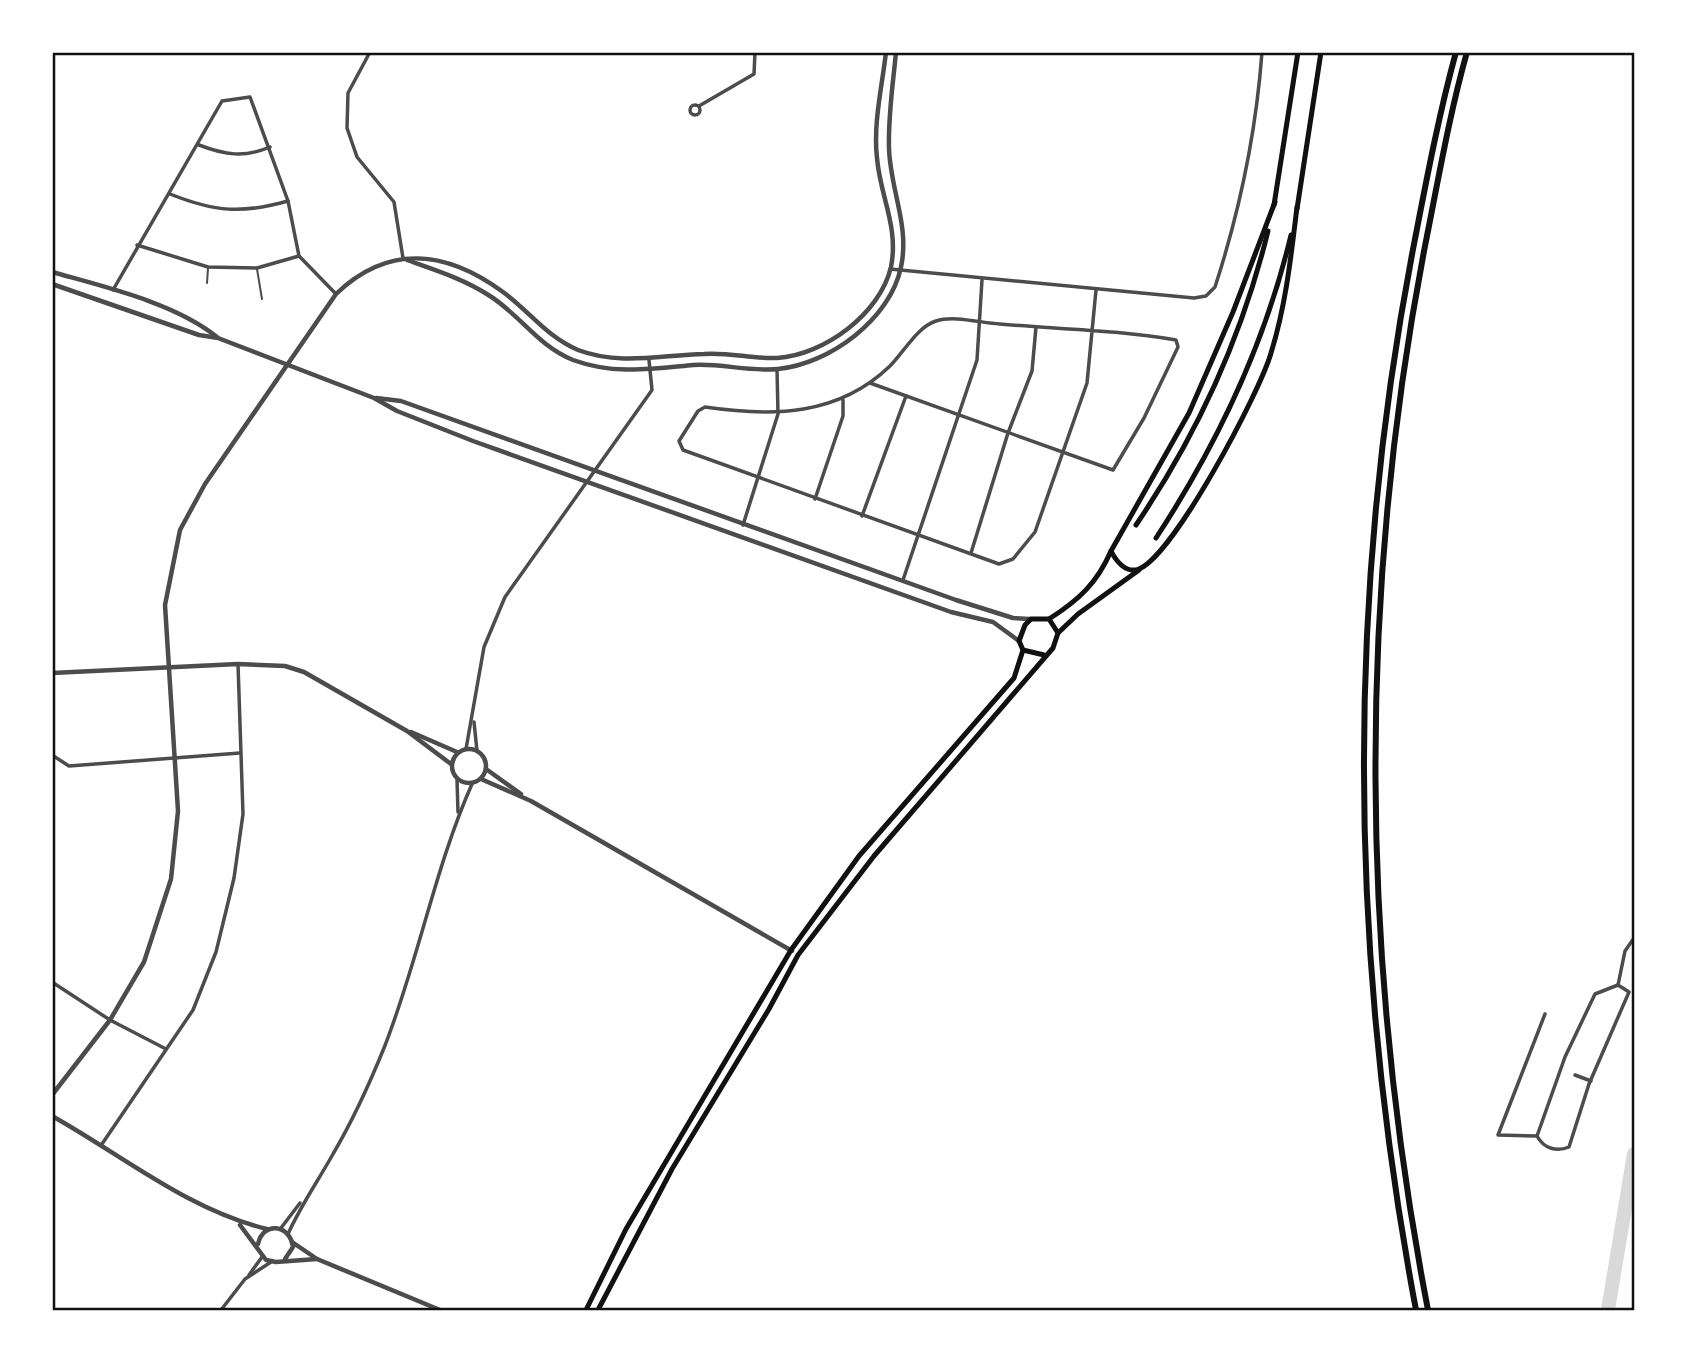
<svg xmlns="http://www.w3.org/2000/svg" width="1687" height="1363" viewBox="0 0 1687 1363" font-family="Lato,sans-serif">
<rect width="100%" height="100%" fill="#fff"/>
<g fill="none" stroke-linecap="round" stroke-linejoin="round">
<path stroke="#d9d9d9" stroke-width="14" d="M 1608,1310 L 1634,1154"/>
<g stroke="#4c4c4c" stroke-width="2">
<path d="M 257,269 L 262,299"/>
<path d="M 207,283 L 208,268"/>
</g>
<g stroke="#4c4c4c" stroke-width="3.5">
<path d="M 370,52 L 348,93 L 347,128 L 357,157 L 394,202 L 403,258"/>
<circle cx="695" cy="110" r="5"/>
<path d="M 699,106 L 754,74 L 755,52"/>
<path d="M 199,145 C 225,155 244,158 270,147"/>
<path d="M 170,194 C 215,212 242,214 288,201"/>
<path d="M 137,245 L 208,267 L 257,268 L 299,256"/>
<path d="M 890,269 L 1194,298 L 1206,296 L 1215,287 C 1240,210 1256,133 1262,52"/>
<path d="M 113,290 L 222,101 L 250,97 L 288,201 L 299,256 L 336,294"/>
<path d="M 870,383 C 951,412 1032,441 1113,470 L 1144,418 L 1178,347 L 1176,340 C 1118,330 1058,329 1000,324 C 981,323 954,315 936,321 C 917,327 904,352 890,366 C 838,416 773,417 705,407 L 698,411 L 679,441 L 683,450 L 999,564 L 1013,559 L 1035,532 L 1087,383 L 1096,290"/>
<path d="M 815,499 L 843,416 L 843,400"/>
<path d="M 862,516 L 906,396"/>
<path d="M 743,525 L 778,414 L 777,369"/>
<path d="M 971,553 L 1008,433 L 1032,371 L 1036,327"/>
<path d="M 903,580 L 977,360 L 982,280"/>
<path d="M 474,722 L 477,751"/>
<path d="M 466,749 L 484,647 L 505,597 L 652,390 L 649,360"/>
<path d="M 52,755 L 69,766 L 240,753"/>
<path d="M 457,780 L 458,812"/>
<path d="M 52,982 L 110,1020 L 166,1049"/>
<path d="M 1618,985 L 1629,992 L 1589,1084 L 1569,1147 C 1557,1152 1544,1149 1537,1136 L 1565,1057 L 1595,994 Z"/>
<path d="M 1618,985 L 1625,951 L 1634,938"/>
<path d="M 1575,1075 L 1591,1081"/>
<path d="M 1537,1136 L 1498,1135 L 1545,1014"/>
<path d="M 102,1144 L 193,1010 L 216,952 L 234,878 L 243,814 L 238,664"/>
<path d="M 281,1228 L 300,1203"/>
<path d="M 288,1234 C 301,1205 318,1181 333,1154 C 353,1120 369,1085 384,1048 C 418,962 435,867 472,784"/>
<path d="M 249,1275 L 262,1257"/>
<path d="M 221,1310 L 245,1279 L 271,1262"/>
</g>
<g stroke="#4c4c4c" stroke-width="4.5">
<path d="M 407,260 C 435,270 464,279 490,296 C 520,315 538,346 573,360 C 614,375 651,369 693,365 C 721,363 749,372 778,369 C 829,364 890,320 901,267 C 910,226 890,189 889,148 C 888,116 893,84 896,52"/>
<path d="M 52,272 C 105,287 175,303 217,337"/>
<path d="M 52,284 L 199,335 L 218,338 L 374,398 L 397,411 L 473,441 L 951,612 L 993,622 L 1019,641"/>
<path d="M 376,398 L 401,401 L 956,600 L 1013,618 L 1030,619"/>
<path d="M 52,673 L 238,664 L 285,666 L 304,672 L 407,731 L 451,764"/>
<path d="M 411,732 L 457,752"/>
<circle cx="469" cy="766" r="17"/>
<path d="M 486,769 L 521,794"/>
<path d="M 481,779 L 531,801 L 792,951"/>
<path d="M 52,1095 L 110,1020 L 144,962 L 171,879 L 178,811 L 165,605 L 180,530 L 205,484 L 336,294 C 389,243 447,251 503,292 C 529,311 547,337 578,350 C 621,366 660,355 704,354 C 728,352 752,359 777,358 C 824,355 880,314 891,267 C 899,227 880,196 877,158 C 873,124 882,87 886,52"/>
<path d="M 52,1116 C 122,1155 188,1210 267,1229"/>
<path d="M 240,1225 L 266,1260 L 276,1262 L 317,1259"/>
<path d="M 292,1242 L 317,1259 L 440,1310"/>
<path d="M 258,1244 C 263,1221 290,1224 293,1247 L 285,1259"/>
</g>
<g stroke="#111" stroke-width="5">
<path d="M 1049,619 C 1079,600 1097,583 1111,551"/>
<path d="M 1058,633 L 1078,614 L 1139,570"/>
<path d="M 1023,650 L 1044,655"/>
<path d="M 586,1310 L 626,1229 L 791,950 L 859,856 L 1014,678 L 1023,650 L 1019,641 L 1025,625 L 1031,619 L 1049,619 L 1058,633 L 1053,648 L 874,856 L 798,955 L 769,1009 L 672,1169 L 598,1310"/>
</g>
<g stroke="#111" stroke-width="5">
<path d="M 1275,202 L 1233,312 L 1189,413 L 1111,551 C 1116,561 1126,574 1139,569 C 1174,555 1260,392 1271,353 C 1286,305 1291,256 1297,207"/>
<path d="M 1274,205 L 1298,52"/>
<path d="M 1297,209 L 1321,52"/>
<path d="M 1136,525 C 1197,435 1242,337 1268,231"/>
<path d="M 1156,538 C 1217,445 1265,344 1291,235"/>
</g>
<g stroke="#111" stroke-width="6">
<path d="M 1416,1310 C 1349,955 1345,595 1415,239 C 1427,177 1439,114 1456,52"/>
<path d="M 1428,1310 C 1360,959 1357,598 1425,246 C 1438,181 1449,116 1467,52"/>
</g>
</g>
<rect width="1687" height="1363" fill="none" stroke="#ffffff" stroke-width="108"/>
<rect x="54" y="54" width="1579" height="1255" fill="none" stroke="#111" stroke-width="2.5"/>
</svg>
